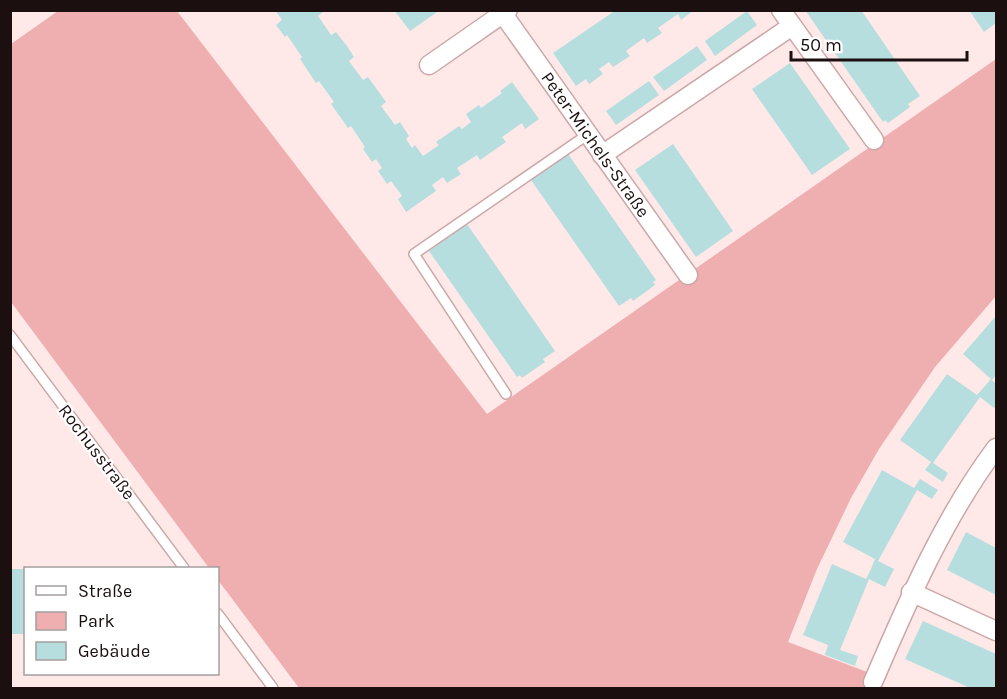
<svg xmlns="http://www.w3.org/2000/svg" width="1007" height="699" viewBox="0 0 1007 699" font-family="Karla,sans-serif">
<rect width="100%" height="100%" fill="#ffe8e8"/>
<path fill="#efafb1" d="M 58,11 L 177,11 L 487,414 L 996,59 L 996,296 L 935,367 L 879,449 L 851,498 L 817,569 L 788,642 L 883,678 L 881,688 L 299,688 L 218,580 L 218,568 L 209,568 L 11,302 L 11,44 Z"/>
<g fill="#b6dedf">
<path d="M 275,10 L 322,10 L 323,12 L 318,16 L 331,35 L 336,32 L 347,46 L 354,57 L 349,61 L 363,80 L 368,77 L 386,102 L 381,106 L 395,125 L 400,122 L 409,136 L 406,139 L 412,148 L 415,145 L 423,156 L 439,145 L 436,142 L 459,126 L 462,129 L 471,122 L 466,114 L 479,105 L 481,108 L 502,93 L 500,91 L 512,82 L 539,119 L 525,129 L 522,123 L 502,137 L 506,142 L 480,160 L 477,155 L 457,168 L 461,174 L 447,183 L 443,177 L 439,180 L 432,185 L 436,191 L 406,212 L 398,199 L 402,196 L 391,181 L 387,184 L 378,171 L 382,168 L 376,159 L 372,162 L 363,149 L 365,147 L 351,126 L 348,128 L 331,104 L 334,102 L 319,81 L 316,83 L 300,59 L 302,57 L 287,35 L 285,37 L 276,25 L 282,20 Z"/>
<path d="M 394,10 L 440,10 L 410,31 Z"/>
<path d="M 616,10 L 694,10 L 681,20 L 678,14 L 658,28 L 662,33 L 647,43 L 644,38 L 626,51 L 630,56 L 613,67 L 609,62 L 599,69 L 603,74 L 589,84 L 586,79 L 576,86 L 553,53 Z"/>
<path d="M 805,10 L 861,10 L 920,96 L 908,104 L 910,107 L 888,123 L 885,120 L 883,122 Z"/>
<path d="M 969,10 L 996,10 L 996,23 L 984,32 Z"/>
<path d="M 747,11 L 757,25 L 715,56 L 705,41 Z"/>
<path d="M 697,46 L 707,60 L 664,91 L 653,77 Z"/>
<path d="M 790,63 L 850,149 L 812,175 L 752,89 Z"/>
<path d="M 649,81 L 659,95 L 616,125 L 606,111 Z"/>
<path d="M 673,144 L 733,231 L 696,257 L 635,170 Z"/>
<path d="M 568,154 L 656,280 L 653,282 L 655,285 L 633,301 L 631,298 L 619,306 L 531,180 Z"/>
<path d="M 467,224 L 555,351 L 543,359 L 545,362 L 522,378 L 520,375 L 517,377 L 429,251 Z"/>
<path d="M 996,316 L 996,375 L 992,380 L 996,384 L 996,405 L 994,408 L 980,397 L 933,463 L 948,473 L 943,482 L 925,470 L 931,462 L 900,440 L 947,374 L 977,395 L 991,379 L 963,354 Z"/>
<path d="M 882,470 L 914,488 L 920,479 L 938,490 L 932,499 L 917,490 L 878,561 L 894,569 L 885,587 L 869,579 L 840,650 L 858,656 L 855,666 L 825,655 L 828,645 L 803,635 L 832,564 L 866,579 L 871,569 L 875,559 L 843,542 Z"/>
<path d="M 966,532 L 996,548 L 996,595 L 947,570 Z"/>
<rect x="10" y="569" width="16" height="65"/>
<path d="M 923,621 L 996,654 L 996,688 L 970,688 L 905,659 Z"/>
</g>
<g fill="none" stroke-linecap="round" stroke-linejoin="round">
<defs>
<g id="service">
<path d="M 10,335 L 184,568"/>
<path d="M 506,394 L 414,254 L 587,135"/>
<path d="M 218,614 L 273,688"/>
</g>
<g id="minor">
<path d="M 781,10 L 874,140"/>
<path id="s1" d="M 503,14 L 688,275"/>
<path d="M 429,65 L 508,10"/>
<path d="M 602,155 L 792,26"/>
<path d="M 911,592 L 996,631"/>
<path d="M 873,682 C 908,601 943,519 996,448"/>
</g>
</defs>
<use href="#service" stroke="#cba7a8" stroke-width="12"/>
<use href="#minor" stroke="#cba7a8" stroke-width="21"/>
<use href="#service" stroke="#fff" stroke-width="9"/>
<use href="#minor" stroke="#fff" stroke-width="18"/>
</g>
<g text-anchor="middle" stroke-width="4.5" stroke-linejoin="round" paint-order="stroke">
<g font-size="18" fill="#1b0f0f" stroke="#fff">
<text dy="6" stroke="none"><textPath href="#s1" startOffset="160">Peter-Michels-Straße</textPath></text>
<text transform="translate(97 452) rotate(53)" y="6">Rochusstraße</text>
</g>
</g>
<rect width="1007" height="699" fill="none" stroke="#1b0f0f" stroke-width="24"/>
<rect x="24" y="567" width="195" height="108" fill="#ffffff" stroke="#a49f9f" stroke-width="1.5"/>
<rect x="36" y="586" width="30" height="9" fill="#ffffff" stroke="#a49f9f" stroke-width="1.5"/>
<text x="78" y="597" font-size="18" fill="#1b0f0f">Straße</text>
<rect x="36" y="612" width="30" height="18" fill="#efafb1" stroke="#a49f9f" stroke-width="1.5"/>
<text x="78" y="627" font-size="18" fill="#1b0f0f">Park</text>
<rect x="36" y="642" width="30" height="18" fill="#b6dedf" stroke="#a49f9f" stroke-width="1.5"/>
<text x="78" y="657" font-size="18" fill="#1b0f0f">Gebäude</text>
<path d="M791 51v9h176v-9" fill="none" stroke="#1b0f0f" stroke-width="3"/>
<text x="800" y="51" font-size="18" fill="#1b0f0f" stroke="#ffffff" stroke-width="4.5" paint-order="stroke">50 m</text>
</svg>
